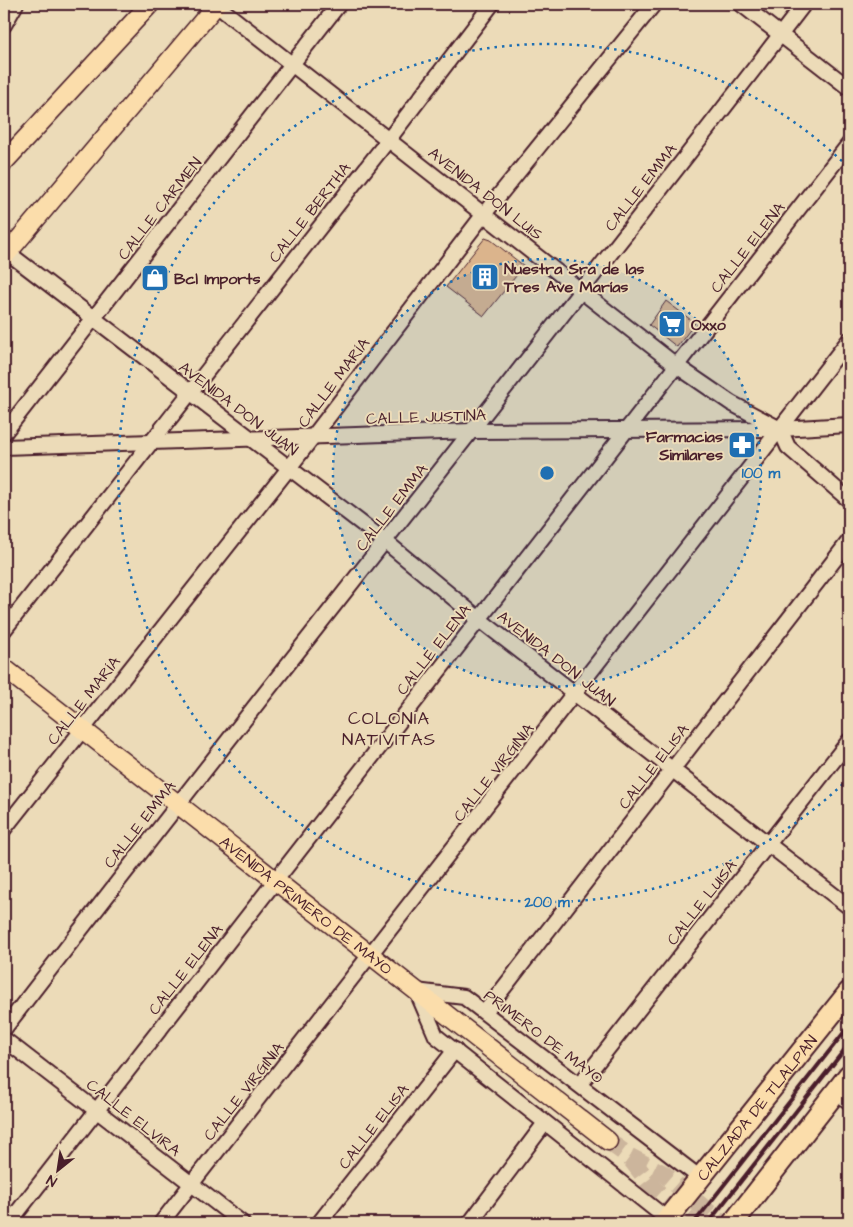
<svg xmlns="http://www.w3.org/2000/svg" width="853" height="1227" viewBox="0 0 853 1227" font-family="'Architects Daughter',sans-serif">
<rect width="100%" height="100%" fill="#ecdbb8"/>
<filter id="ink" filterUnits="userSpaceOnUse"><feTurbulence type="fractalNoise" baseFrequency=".02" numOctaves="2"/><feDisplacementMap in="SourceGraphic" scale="10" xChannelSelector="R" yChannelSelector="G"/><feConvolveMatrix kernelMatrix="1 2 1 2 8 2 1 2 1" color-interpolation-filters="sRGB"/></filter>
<g filter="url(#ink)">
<g fill="#dbb48c" stroke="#4a1f2b">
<path d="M 485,238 L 491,240 L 524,266 L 484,316 L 446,287 Z"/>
<path d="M 666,301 L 695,323 L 677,347 L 649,325 Z"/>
</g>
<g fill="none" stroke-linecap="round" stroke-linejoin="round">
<g stroke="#ccb59c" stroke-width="18" stroke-dasharray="18 9" stroke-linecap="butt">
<path d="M 608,1141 L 630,1157 L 664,1174 L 721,1223"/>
<path d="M 631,1159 L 654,1189 L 693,1223"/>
</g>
<defs>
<g id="minor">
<path d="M 215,4 L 677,366 L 731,403 L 780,429 L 788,447 L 849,500"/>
<path d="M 741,4 L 849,88"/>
<path d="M 4,25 L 16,4"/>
<path d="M 7,252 L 386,542 L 479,619 L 849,907"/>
<path d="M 4,433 L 339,4"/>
<path d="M 4,447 L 471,431 L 780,429 L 849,425"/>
<path d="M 4,630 L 389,139 L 492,4"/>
<path d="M 4,829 L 289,468 L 484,214 L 654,4"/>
<path d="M 416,991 L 464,997 L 699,1177"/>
<path d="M 417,992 L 436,1036 L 667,1219"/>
<path d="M 485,1012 L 849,541"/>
<path d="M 4,1029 C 268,685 540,348 804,4"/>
<path d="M 4,1039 L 242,1223"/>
<path d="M 580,1084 L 849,741"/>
<path d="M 836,1091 L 849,1102"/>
<path d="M 9,1223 L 849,144"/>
<path d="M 161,1223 L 849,340"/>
<path d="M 319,1223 L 455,1050"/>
<path d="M 470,1223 L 545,1123"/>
</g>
<g id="major">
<path d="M 4,162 L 150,4"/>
<path d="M 4,257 L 217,4"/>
<path id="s1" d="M 4,668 L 608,1141"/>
</g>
<g id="highway">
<path id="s2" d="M 664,1223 L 849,992"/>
<path d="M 733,1223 L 849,1075"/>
</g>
</defs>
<use href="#minor" stroke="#4a1f2b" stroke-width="18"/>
<use href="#major" stroke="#4a1f2b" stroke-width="21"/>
<use href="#highway" stroke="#4a1f2b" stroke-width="24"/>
<use href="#minor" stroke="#ecdbb8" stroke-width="14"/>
<use href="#major" stroke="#fbddab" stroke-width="18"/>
<use href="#highway" stroke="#fbddab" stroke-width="20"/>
<g stroke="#4a1f2b" stroke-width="4">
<path d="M 694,1223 L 849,1026"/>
<path d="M 708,1223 L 849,1044"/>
</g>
</g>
</g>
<circle cx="547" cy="473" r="214" fill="#1f6fb2" fill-opacity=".12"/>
<g fill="none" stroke="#1f6fb2" stroke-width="2.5" stroke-dasharray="2.5 5">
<circle cx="547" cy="473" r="214"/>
<path d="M848 779A429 429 0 1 1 848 167"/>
</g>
<defs>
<symbol id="building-square" viewBox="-11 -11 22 22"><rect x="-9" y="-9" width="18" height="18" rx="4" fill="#1f6fb2" stroke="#ecdbb8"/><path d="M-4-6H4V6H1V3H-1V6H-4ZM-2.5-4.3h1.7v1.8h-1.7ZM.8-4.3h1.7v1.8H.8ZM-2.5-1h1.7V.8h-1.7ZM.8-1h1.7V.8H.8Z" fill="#fff"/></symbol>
<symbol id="shop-square" viewBox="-11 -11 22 22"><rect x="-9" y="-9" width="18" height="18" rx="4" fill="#1f6fb2" stroke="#ecdbb8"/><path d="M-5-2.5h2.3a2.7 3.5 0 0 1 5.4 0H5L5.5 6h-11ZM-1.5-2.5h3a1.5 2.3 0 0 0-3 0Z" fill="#fff"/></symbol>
<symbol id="supermarket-square" viewBox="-11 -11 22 22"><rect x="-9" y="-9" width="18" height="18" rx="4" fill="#1f6fb2" stroke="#ecdbb8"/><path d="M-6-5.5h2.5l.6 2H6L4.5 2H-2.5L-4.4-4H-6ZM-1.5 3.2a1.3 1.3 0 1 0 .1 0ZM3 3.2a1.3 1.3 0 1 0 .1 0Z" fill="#fff"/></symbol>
<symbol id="pharmacy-square" viewBox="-11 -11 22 22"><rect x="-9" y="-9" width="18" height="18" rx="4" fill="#1f6fb2" stroke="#ecdbb8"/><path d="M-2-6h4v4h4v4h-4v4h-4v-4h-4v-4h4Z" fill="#fff"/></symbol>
</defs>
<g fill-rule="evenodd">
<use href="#building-square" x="469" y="261" width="32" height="32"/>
<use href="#shop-square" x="139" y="262" width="32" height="32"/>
<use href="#supermarket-square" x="656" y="308" width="32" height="32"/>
<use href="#pharmacy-square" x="726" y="429" width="32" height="32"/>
</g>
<g text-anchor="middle" stroke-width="4" stroke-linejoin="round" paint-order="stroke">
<g font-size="16" fill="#4a1f2b" stroke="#ecdbb8">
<text transform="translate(640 187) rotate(-52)" y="6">CALLE EMMA</text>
<text transform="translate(486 193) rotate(38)" y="6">AVENIDA DON LUIS</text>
<text transform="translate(159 208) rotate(-52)" y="6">CALLE CARMEN</text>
<text transform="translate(309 212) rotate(-52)" y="6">CALLE BERTHA</text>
<text transform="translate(747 247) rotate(-52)" y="6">CALLE ELENA</text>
<text transform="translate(333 382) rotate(-53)" y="6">CALLE MARÍA</text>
<text transform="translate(239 408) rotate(37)" y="6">AVENIDA DON JUAN</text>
<text transform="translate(426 416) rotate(-2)" y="6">CALLE JUSTINA</text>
<text transform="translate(391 507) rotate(-52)" y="6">CALLE EMMA</text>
<text transform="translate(433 649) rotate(-52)" y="6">CALLE ELENA</text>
<text transform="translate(557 658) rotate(38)" y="6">AVENIDA DON JUAN</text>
<text transform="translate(83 700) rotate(-52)" y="6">CALLE MARÍA</text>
<text transform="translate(653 766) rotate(-52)" y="6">CALLE ELISA</text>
<text transform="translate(493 772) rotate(-52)" y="6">CALLE VIRGINIA</text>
<text transform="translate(139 824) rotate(-52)" y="6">CALLE EMMA</text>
<text transform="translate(701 902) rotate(-52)" y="6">CALLE LUISA</text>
<text dy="6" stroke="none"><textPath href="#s1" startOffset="384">AVENIDA PRIMERO DE MAYO</textPath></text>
<text transform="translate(185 969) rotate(-52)" y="6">CALLE ELENA</text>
<text transform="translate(544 1036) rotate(37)" y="6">PRIMERO DE MAYO</text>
<text transform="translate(243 1091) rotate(-52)" y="6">CALLE VIRGINIA</text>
<text dy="6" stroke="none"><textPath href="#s2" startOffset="148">CALZADA DE TLALPAN</textPath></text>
<text transform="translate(134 1117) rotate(38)" y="6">CALLE ELVIRA</text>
<text transform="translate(373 1126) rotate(-52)" y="6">CALLE ELISA</text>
</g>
<g font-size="16" font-weight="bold" fill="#4a1f2b" stroke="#ecdbb8" text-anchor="start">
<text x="504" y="274">Nuestra Sra de las<tspan x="504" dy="18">Tres Ave Marías</tspan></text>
<text x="174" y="284">Bcl Imports</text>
<text x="691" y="330">Oxxo</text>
<text x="723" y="442" text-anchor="end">Farmacias<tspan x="723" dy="18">Similares</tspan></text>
</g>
<g font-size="18" letter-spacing="1" fill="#4a1f2b" stroke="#ecdbb8">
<text x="389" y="724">COLONIA<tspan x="389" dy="21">NATIVITAS</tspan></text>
</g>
</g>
<circle cx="547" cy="473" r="8" fill="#1f6fb2" stroke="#ecdbb8" stroke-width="2.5"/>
<g font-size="15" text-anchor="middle" font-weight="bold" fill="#1f6fb2" stroke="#ecdbb8" stroke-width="4" stroke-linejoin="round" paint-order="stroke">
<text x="761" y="478">100 m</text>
<text x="547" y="907">200 m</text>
</g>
<rect width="853" height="1227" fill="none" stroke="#ecdbb8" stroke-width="20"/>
<rect x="10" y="10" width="833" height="1207" fill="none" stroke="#4a1f2b" stroke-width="2" filter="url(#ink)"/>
<g transform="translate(58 1170) rotate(210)" stroke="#ecdbb8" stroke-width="4" paint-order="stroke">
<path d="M0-4L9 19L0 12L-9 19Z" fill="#4a1f2b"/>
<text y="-8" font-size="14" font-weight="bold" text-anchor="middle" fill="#4a1f2b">N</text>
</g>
</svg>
